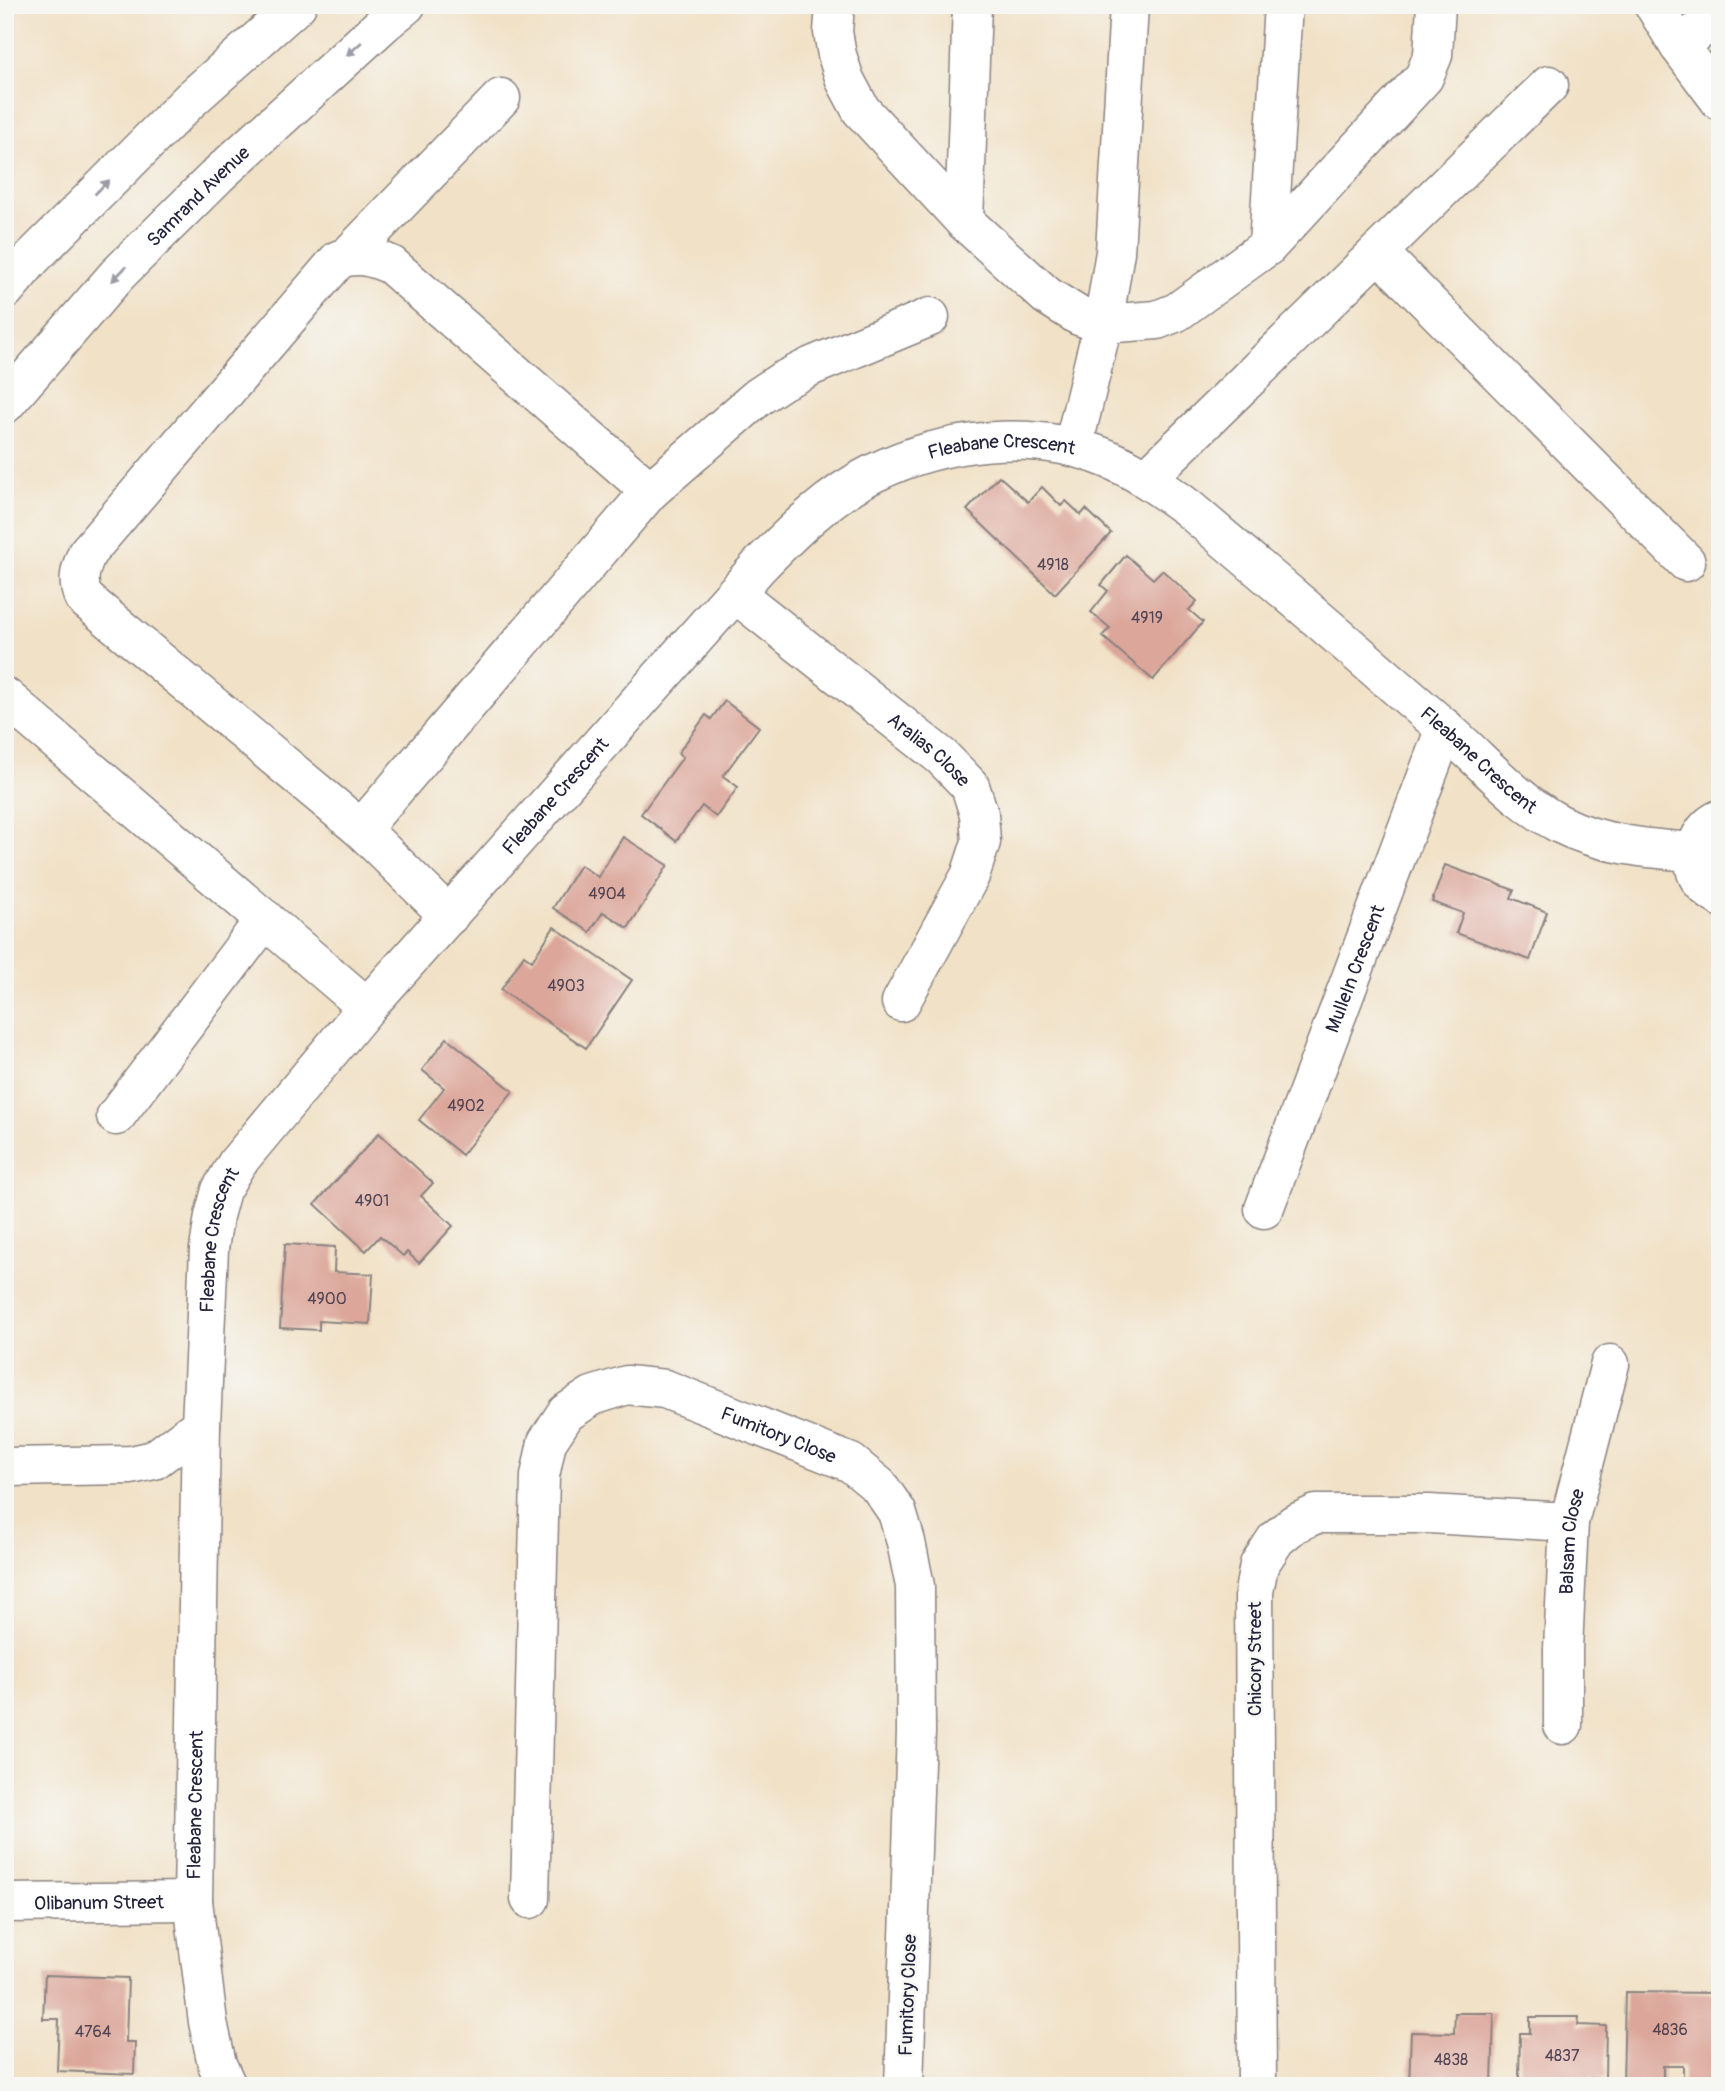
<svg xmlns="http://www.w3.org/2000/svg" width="1725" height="2091" viewBox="0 0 1725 2091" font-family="Pangolin,sans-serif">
<rect width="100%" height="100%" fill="#f6f6f2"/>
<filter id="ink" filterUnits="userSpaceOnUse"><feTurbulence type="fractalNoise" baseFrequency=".0143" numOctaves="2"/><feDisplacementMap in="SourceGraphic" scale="14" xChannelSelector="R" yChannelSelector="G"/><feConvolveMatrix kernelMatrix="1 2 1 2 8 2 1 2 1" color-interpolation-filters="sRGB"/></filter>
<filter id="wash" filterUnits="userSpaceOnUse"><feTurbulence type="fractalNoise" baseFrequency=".00686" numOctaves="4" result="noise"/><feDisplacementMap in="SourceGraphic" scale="28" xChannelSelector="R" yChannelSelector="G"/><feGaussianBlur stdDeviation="1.57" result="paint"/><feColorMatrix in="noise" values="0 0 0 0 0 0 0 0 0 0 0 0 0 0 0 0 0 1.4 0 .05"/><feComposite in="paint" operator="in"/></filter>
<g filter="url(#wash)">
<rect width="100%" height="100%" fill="#f1e1c6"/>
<g id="blocks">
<g fill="#dca69a">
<path d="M 999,476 L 1028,502 L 1042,487 L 1061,506 L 1066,501 L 1081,515 L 1086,509 L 1111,533 L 1055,594 L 967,510 Z"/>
<path d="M 1126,555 L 1153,579 L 1162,570 L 1197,601 L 1189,610 L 1203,622 L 1153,680 L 1102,636 L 1110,628 L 1091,612 L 1108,591 L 1101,585 Z"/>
<path d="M 725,701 L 759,727 L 723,776 L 738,787 L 716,817 L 702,806 L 676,841 L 641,814 L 683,757 L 678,753 L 706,715 L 711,719 Z"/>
<path d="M 623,837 L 668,865 L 628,928 L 603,912 L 590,932 L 553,908 L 580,865 L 598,877 Z"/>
<path d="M 1445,865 L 1514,890 L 1511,898 L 1547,912 L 1530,960 L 1456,933 L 1463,913 L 1432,902 Z"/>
<path d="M 554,927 L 632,980 L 586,1048 L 501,990 L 524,955 L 532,961 Z"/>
<path d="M 447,1038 L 513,1091 L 462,1155 L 419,1120 L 444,1088 L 422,1070 Z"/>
<path d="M 379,1133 L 433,1183 L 421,1196 L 453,1226 L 419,1263 L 407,1252 L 403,1256 L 380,1236 L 366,1251 L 315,1204 Z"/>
<path d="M 285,1244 L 335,1247 L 334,1272 L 373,1274 L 370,1324 L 319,1321 L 319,1330 L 280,1328 Z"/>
<path d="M 45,1975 L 128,1978 L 126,2042 L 135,2042 L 134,2074 L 57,2071 L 59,2019 L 43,2019 Z"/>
<path d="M 1625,1992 L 1717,1993 L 1716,2086 L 1683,2086 L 1683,2066 L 1663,2066 L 1663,2086 L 1623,2086 Z"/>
<path d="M 1455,2013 L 1494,2013 L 1492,2086 L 1409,2086 L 1411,2032 L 1454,2033 Z"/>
<path d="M 1530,2017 L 1579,2017 L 1578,2025 L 1606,2026 L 1605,2078 L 1590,2078 L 1590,2086 L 1568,2086 L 1568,2078 L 1555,2078 L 1554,2086 L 1524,2086 L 1524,2079 L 1519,2079 L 1520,2033 L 1530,2033 Z"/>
</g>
</g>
</g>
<g filter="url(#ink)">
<use href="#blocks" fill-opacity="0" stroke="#8a8280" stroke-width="2"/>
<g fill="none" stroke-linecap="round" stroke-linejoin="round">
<defs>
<g id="minor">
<path d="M 835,5 L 833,32 L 837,55 L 845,80 L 861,110 L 964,221 L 1047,296 L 1079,316 L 1103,324 L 1157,320 L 1177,312 L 1268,246 L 1424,77 L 1433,55 L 1436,5"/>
<path d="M 1654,5 L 1679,46 L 1720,101"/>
<path d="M 1679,46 L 1720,14"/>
<path d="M 964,221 L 972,5"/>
<path d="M 1268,246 L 1283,5"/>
<path d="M 1378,252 L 1686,562"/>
<path d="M 349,255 L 501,98"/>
<path d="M 5,290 L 32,258 L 190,100 L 297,5"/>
<path id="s1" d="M 5,404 L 117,275 L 220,173 L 384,23 L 406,5"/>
<path d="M 1073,447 L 1103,324 L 1115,252 L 1129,5"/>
<path d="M 1147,478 L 1549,85"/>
<path id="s2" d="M 736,594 L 942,757 L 970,786 L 979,814 L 981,842 L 970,876 L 901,1002"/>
<path d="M 5,697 L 367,1007"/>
<path d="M 1720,819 C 1701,827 1690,852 1696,872 C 1700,884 1710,891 1720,897"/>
<path d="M 361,829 L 650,491 L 758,397 L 782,381 L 812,366 L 930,317"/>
<path d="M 449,916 L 361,829 L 84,598 C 76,582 80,569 87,553 L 338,260 C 356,252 373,257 391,265 L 650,491"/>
<path d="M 116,1116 L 265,919"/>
<path id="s3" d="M 1264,1209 L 1445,728"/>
<path d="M 5,1467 L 131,1465 L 154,1460 L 201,1425"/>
<path id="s4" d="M 1563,1725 L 1563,1649 L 1569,1522 L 1610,1364"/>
<path id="s5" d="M 530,1899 L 540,1476 L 547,1442 L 566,1413 L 592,1396 L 627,1385 L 665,1389 L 851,1463 L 879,1486 L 897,1512 L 906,1542 L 915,1586 L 916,1732 L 904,2086"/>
<path id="s6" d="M 5,1903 L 193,1901"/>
<path id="s7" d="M 227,2086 L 217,2064 L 208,2022 L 193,1901 L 201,1425 L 209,1249 L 214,1216 L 221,1190 L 237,1163 L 367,1007 L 759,566 C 793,531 829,495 874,473 C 943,439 1033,428 1106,458 C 1136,470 1162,489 1188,508 C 1273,580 1358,653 1442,726 C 1481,759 1514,800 1560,824 C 1601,845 1650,849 1695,852"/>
<path d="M 1257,2086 L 1254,1592 L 1259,1565 L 1276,1539 L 1294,1524 L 1316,1514 L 1429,1514 L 1569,1522"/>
</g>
</defs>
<use href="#minor" stroke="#8a8280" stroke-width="41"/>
<use href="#minor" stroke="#fff" stroke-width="38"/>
</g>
<defs><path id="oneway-solid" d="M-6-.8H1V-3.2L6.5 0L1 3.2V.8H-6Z" transform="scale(1.75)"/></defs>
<g fill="#9c9ca7">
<use href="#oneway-solid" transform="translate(354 49) rotate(138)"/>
<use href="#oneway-solid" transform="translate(102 187) rotate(-45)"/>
<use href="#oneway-solid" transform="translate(119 274) rotate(134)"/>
</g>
</g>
<g text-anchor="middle" stroke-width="5" stroke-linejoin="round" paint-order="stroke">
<g font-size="16" fill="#504353">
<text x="1053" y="570">4918</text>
<text x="1147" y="623">4919</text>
<text x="607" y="899">4904</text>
<text x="566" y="991">4903</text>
<text x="466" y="1111">4902</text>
<text x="372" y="1206">4901</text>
<text x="327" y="1304">4900</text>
<text x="1670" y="2035">4836</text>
<text x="93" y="2037">4764</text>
<text x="1562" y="2061">4837</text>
<text x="1451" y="2065">4838</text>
</g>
<g font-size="19" fill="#22223b" stroke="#f6f6f2">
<text dy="7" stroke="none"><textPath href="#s1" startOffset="284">Samrand Avenue</textPath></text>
<text dy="7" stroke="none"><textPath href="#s7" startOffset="2007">Fleabane Crescent</textPath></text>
<text dy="7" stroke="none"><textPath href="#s2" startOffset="248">Aralias Close</textPath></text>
<text dy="7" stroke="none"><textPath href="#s7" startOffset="2595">Fleabane Crescent</textPath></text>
<text dy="7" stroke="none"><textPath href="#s7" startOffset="1419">Fleabane Crescent</textPath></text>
<text dy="7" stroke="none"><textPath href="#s3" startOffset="257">MulleIn Crescent</textPath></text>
<text dy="7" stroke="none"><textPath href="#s7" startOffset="852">Fleabane Crescent</textPath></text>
<text dy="7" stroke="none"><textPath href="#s5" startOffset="721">Fumitory Close</textPath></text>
<text dy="7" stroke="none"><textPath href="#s4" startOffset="184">Balsam Close</textPath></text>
<text transform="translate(1254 1659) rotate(-90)" y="7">Chicory Street</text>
<text dy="7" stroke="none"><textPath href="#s7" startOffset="285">Fleabane Crescent</textPath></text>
<text dy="7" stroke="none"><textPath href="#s6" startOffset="94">Olibanum Street</textPath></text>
<text transform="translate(907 1995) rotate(-88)" y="7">Fumitory Close</text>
</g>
</g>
<rect width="1725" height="2091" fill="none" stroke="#f6f6f2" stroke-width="28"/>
</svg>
